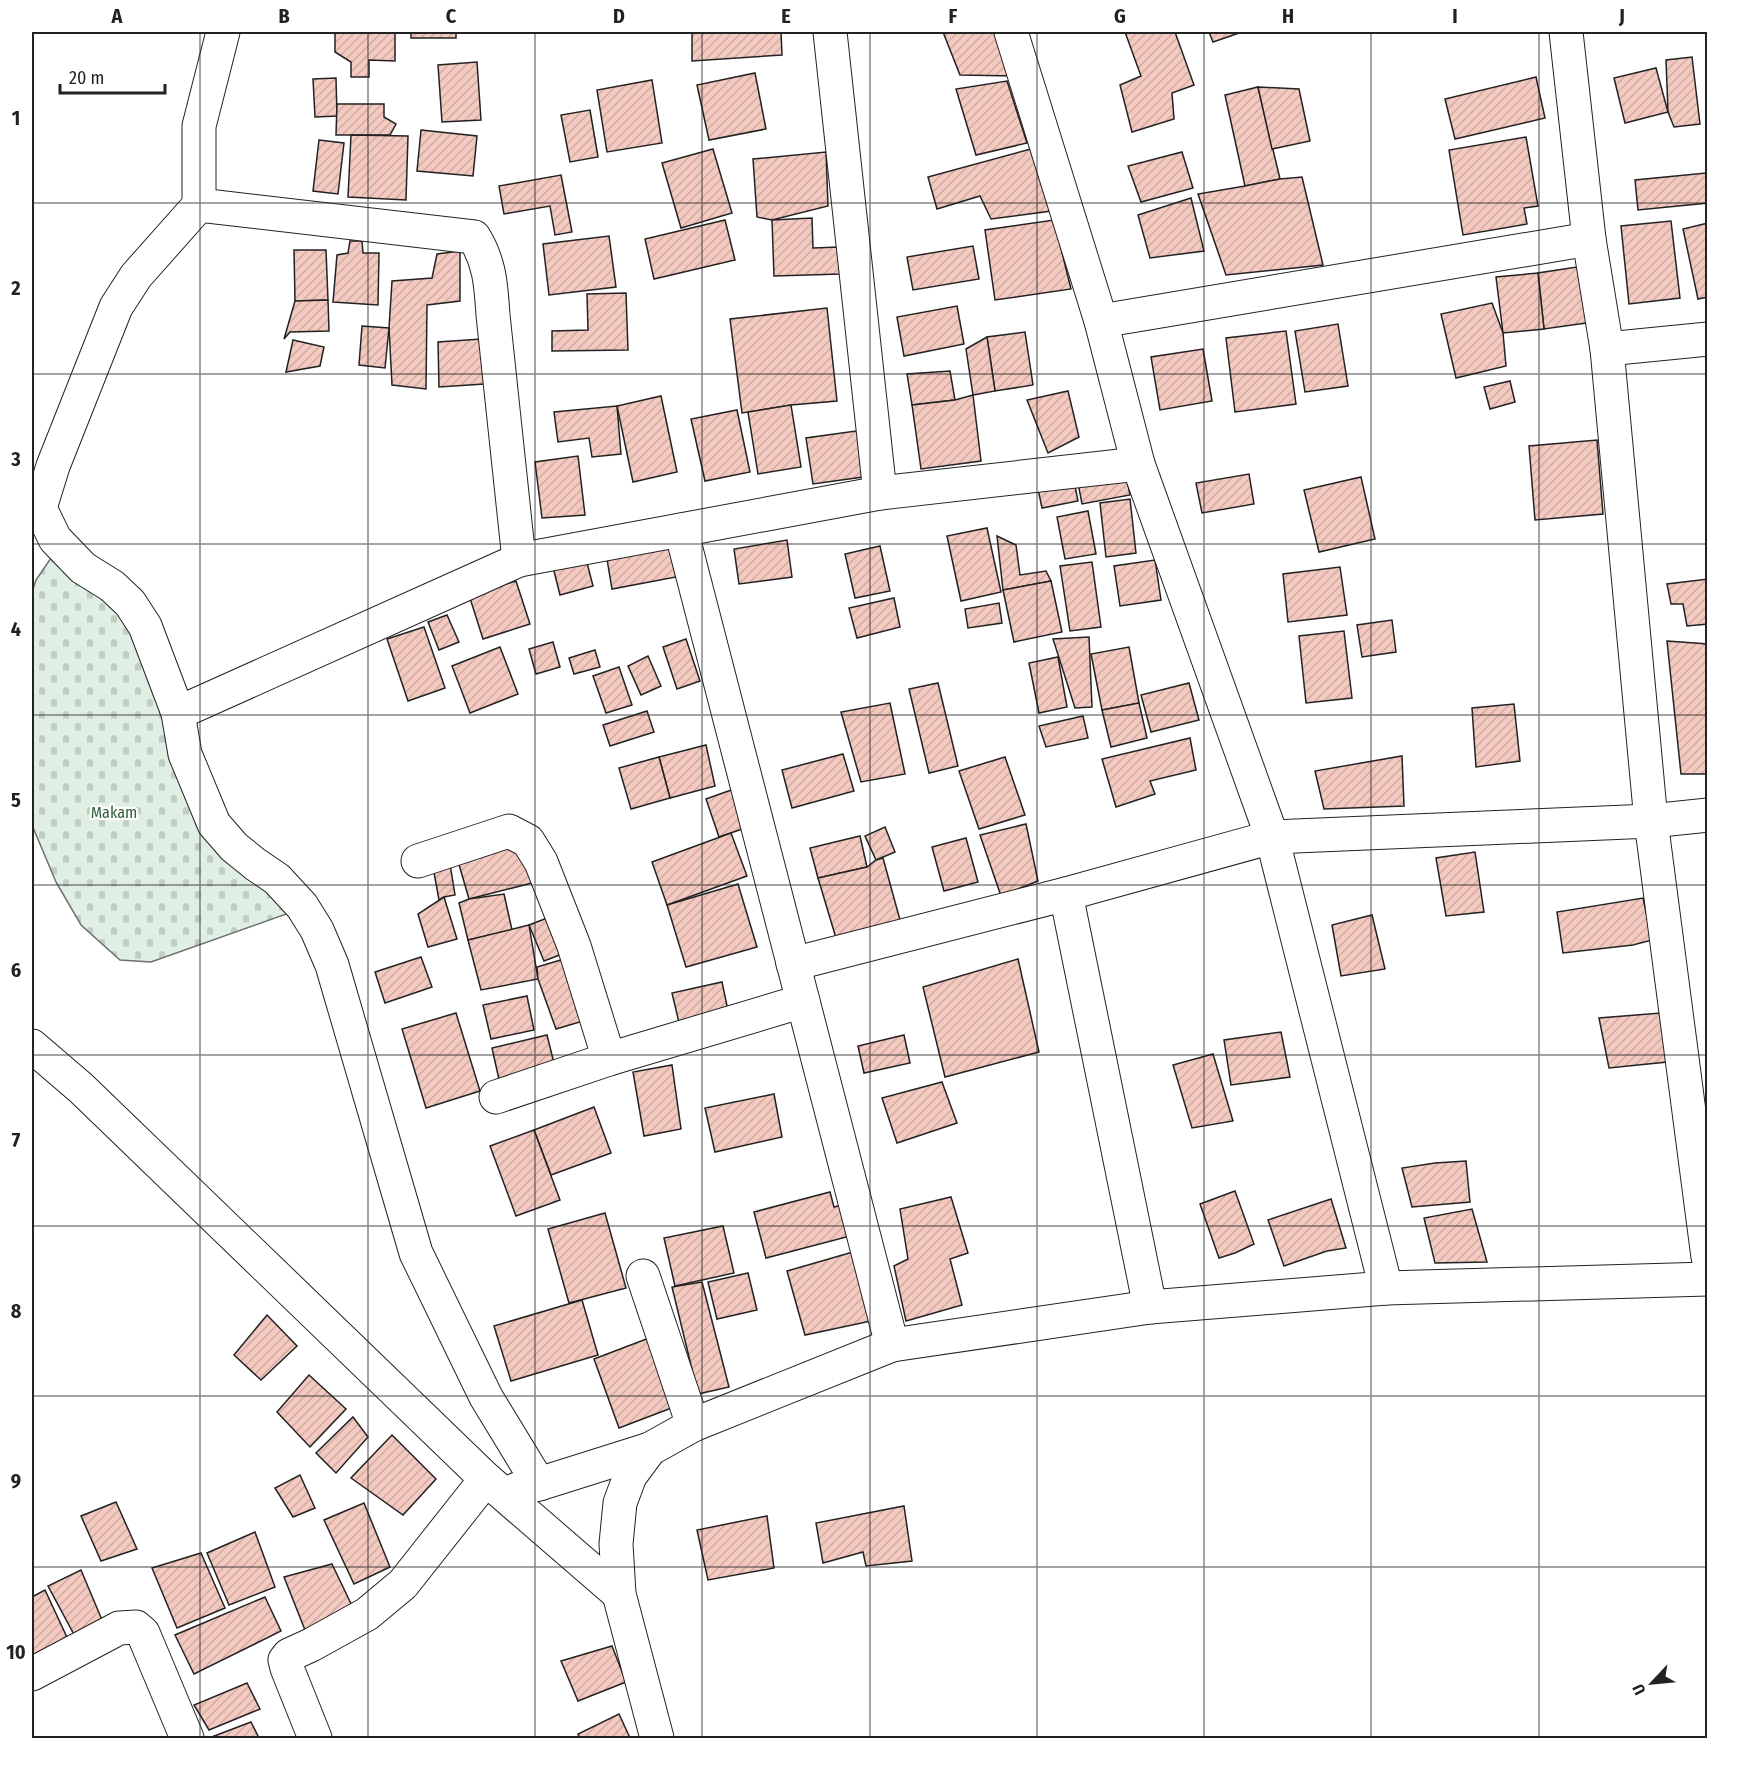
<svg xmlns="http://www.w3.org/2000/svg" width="1739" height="1770" viewBox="0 0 1739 1770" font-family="'Fira Sans Condensed',sans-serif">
<defs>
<pattern id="cemetery-stones" width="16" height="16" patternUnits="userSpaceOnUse" patternTransform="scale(1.5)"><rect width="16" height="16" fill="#e0efe3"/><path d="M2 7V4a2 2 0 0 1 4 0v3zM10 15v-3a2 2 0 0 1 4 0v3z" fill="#c0cdc2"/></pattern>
<pattern id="building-hatch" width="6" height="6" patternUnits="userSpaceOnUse" patternTransform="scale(1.5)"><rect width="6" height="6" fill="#f3c9c0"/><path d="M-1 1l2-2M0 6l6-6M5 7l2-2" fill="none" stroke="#d0aca5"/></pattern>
</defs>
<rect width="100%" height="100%" fill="#fff"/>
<path fill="url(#cemetery-stones)" stroke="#6f6f6f" stroke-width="1.5" d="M 53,555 L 78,574 L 129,625 L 174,746 L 292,912 L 151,962 L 120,960 L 81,925 L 56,882 L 32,825 L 32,592 L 36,580 Z"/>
<g fill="url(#building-hatch)" stroke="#222" stroke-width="1.5">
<path d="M 335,32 L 395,32 L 395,61 L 369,60 L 369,77 L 351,77 L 351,62 L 335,52 Z"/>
<rect x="411" y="32" width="45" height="6"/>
<path d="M 692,32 L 781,32 L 782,55 L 692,61 Z"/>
<path d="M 943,32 L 997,32 L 1014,76 L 960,75 Z"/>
<path d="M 1125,32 L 1175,32 L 1194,85 L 1172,93 L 1174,119 L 1132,132 L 1120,85 L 1141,76 Z"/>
<path d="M 1209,32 L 1242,32 L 1213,42 Z"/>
<path d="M 1692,57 L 1700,124 L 1674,127 L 1668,112 L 1666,60 Z"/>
<path d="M 477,62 L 481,120 L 442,122 L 438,65 Z"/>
<path d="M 1656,68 L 1668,112 L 1625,123 L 1614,78 Z"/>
<path d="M 755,73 L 766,129 L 709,140 L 697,85 Z"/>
<path d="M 1536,77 L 1545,118 L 1455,139 L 1445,99 Z"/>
<path d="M 336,78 L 337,116 L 315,117 L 313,79 Z"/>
<path d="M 652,80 L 662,143 L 607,152 L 597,90 Z"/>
<path d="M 1007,81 L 1027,143 L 976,155 L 956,89 Z"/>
<path d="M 1258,87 L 1280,179 L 1245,186 L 1225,95 Z"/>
<path d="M 1258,87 L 1299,89 L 1310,141 L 1272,149 Z"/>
<path d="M 337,104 L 384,104 L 384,117 L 396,124 L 390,135 L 336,135 Z"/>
<path d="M 590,110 L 598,157 L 570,162 L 561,115 Z"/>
<path d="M 421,130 L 477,136 L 473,176 L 417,171 Z"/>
<path d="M 351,135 L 408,136 L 406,200 L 348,197 Z"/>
<path d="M 1526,137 L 1538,206 L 1524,208 L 1527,224 L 1463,235 L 1449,150 Z"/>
<path d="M 319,140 L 344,143 L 338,194 L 313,191 Z"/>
<path d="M 1038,147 L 1051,211 L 991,219 L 980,196 L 937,209 L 928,177 Z"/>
<path d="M 713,149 L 732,213 L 681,228 L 662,163 Z"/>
<path d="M 826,152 L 828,206 L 772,220 L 757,217 L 753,159 Z"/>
<path d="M 1182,152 L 1193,188 L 1141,202 L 1128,166 Z"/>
<path d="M 1706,173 L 1708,203 L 1638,210 L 1635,180 Z"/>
<path d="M 561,175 L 572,232 L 555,235 L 550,206 L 504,214 L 499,186 Z"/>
<path d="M 1302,177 L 1323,265 L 1226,275 L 1198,194 L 1245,186 L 1280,179 Z"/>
<path d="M 1191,198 L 1204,251 L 1150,258 L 1138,215 Z"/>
<path d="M 812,218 L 813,248 L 839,247 L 841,274 L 774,276 L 772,220 Z"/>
<path d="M 725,220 L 735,260 L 654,279 L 645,239 Z"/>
<path d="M 1054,220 L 1071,289 L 995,300 L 985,230 Z"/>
<path d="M 1671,221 L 1680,298 L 1629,304 L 1621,226 Z"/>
<path d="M 1708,223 L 1708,297 L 1698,299 L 1683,229 Z"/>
<path d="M 609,236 L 616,287 L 549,295 L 543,244 Z"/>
<path d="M 350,241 L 362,241 L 363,253 L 379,253 L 378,305 L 333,302 L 337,255 L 348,253 Z"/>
<path d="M 973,246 L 979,279 L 913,290 L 907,257 Z"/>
<path d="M 294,250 L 326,250 L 328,300 L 295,301 Z"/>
<path d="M 460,251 L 460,301 L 427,305 L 426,389 L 392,385 L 389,328 L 392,281 L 432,278 L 437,254 Z"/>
<path d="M 1590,265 L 1600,321 L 1544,329 L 1538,273 Z"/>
<path d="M 1538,273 L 1544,329 L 1503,333 L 1496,277 Z"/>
<path d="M 626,293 L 628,350 L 552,351 L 552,331 L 588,330 L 587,294 Z"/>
<path d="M 328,300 L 329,331 L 290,332 L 284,339 L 295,301 Z"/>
<path d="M 1492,303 L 1503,333 L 1506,366 L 1456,378 L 1441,314 Z"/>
<path d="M 957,306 L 964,344 L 904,356 L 897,317 Z"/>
<path d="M 827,308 L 837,401 L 791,405 L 742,413 L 730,319 Z"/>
<path d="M 1338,324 L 1348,386 L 1305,392 L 1295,331 Z"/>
<path d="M 362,326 L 389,328 L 385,368 L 359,365 Z"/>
<path d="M 1286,331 L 1296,404 L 1235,412 L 1226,338 Z"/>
<path d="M 1025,332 L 1033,385 L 995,391 L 987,337 Z"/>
<path d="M 987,337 L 995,391 L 973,395 L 966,349 Z"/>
<path d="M 481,339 L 484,384 L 439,387 L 438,342 Z"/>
<path d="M 293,340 L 324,347 L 320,366 L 286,372 Z"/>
<path d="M 1203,349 L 1212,401 L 1160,410 L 1151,357 Z"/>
<path d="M 950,371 L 955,400 L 912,405 L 907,374 Z"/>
<path d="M 1510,381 L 1515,402 L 1490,409 L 1484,387 Z"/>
<path d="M 1068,391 L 1079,437 L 1048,453 L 1027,400 Z"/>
<path d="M 973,395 L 981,461 L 921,469 L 912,405 L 955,400 Z"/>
<path d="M 661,396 L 677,472 L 633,482 L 617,406 Z"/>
<path d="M 791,405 L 801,467 L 758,474 L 748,412 Z"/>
<path d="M 617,406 L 621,454 L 592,457 L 589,438 L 558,442 L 554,412 Z"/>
<path d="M 737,410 L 750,472 L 705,481 L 691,419 Z"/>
<path d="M 863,430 L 870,476 L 813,484 L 806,438 Z"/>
<path d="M 1597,440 L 1603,514 L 1535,520 L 1529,446 Z"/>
<path d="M 578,456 L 585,515 L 542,518 L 535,462 Z"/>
<path d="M 1126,474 L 1130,495 L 1082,504 L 1078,483 Z"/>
<path d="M 1249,474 L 1254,504 L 1202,513 L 1196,483 Z"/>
<path d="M 1361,477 L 1375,539 L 1319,552 L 1304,490 Z"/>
<path d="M 1074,481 L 1078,501 L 1042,508 L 1038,489 Z"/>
<path d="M 1130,499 L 1136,553 L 1106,557 L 1100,503 Z"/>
<path d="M 1088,511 L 1096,554 L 1065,559 L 1057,517 Z"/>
<path d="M 987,528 L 1001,592 L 961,601 L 947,536 Z"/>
<path d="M 997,536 L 1016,545 L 1020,575 L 1046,571 L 1051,581 L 1003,590 Z"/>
<path d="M 787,540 L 792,577 L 739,584 L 734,549 Z"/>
<path d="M 669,541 L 676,577 L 612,589 L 606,553 Z"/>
<path d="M 880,546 L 890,591 L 855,598 L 845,554 Z"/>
<path d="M 585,555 L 593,586 L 560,595 L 552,563 Z"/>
<path d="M 1155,560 L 1161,600 L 1120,606 L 1114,566 Z"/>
<path d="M 1092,562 L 1101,627 L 1070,631 L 1060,566 Z"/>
<path d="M 1340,567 L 1347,615 L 1288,622 L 1283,574 Z"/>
<path d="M 1708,579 L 1708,624 L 1687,626 L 1683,604 L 1671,604 L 1667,584 Z"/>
<path d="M 516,581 L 530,624 L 483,639 L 469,595 Z"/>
<path d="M 1051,581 L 1062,632 L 1014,642 L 1003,590 Z"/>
<path d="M 894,598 L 900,627 L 857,638 L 849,608 Z"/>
<path d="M 999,603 L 1002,623 L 968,628 L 965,609 Z"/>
<path d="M 447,615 L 459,642 L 439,650 L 428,622 Z"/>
<path d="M 1392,620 L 1396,652 L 1362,657 L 1357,625 Z"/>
<path d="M 424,627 L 445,688 L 408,701 L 387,639 Z"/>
<path d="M 1344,631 L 1352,698 L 1306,703 L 1299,636 Z"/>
<path d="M 1089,637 L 1092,707 L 1075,708 L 1053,639 Z"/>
<path d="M 686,639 L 700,681 L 677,689 L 663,647 Z"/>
<path d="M 1667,641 L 1708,644 L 1708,774 L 1681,774 Z"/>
<path d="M 553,642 L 560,667 L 536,674 L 529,649 Z"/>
<path d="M 500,647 L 518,694 L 470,713 L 452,666 Z"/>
<path d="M 1129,647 L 1139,703 L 1102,710 L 1091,654 Z"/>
<path d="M 595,650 L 600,667 L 574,674 L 569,658 Z"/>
<path d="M 648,656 L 661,686 L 641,695 L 628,666 Z"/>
<path d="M 1058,657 L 1067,707 L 1039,713 L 1029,663 Z"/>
<path d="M 619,667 L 632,705 L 606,713 L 593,676 Z"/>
<path d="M 938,683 L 958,766 L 929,773 L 909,689 Z"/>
<path d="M 1189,683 L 1199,720 L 1151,732 L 1141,695 Z"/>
<path d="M 890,703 L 905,774 L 861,782 L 841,712 Z"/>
<path d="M 1139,703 L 1147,738 L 1111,747 L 1102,710 Z"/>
<path d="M 1514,704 L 1520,761 L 1476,767 L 1472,708 Z"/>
<path d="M 647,711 L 654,732 L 610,746 L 603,725 Z"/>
<path d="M 1083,716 L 1088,738 L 1046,747 L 1039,726 Z"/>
<path d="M 1190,738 L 1196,770 L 1150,781 L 1155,794 L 1116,807 L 1102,759 Z"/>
<path d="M 706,745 L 715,786 L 670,798 L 659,757 Z"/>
<path d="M 843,754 L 854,791 L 792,808 L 782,770 Z"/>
<path d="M 1402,756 L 1404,806 L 1324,809 L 1315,771 Z"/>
<path d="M 659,757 L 670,798 L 631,809 L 619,768 Z"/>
<path d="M 1005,757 L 1025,815 L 979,829 L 959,771 Z"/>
<path d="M 734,789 L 748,827 L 719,837 L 706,799 Z"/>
<path d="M 1026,824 L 1038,881 L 1001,896 L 980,835 Z"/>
<path d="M 885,827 L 895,852 L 876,860 L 865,836 Z"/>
<path d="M 731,833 L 747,876 L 667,905 L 652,862 Z"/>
<path d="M 860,836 L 867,867 L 818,878 L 810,848 Z"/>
<path d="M 966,838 L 978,882 L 944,891 L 932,847 Z"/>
<path d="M 526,842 L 536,882 L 469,899 L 458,861 Z"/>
<path d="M 1475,852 L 1484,912 L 1446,916 L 1436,858 Z"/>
<path d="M 883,858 L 900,920 L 836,938 L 818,878 L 867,867 L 876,860 Z"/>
<path d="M 450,864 L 455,895 L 444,897 L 439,900 L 433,867 Z"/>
<path d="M 738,884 L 757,947 L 686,967 L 667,905 Z"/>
<path d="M 504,894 L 512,930 L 468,940 L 459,903 L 469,899 Z"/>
<path d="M 444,897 L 457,939 L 428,947 L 418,914 Z"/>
<path d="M 1643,898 L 1652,940 L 1633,945 L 1563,953 L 1557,912 Z"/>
<path d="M 555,915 L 570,951 L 544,961 L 529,925 Z"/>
<path d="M 1372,915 L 1385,969 L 1341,976 L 1332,925 Z"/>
<path d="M 529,925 L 538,979 L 481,990 L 468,940 Z"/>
<path d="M 421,957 L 432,987 L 385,1003 L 375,972 Z"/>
<path d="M 564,959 L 583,1021 L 556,1029 L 538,979 L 537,967 Z"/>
<path d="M 1018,959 L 1039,1052 L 945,1077 L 923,987 Z"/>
<path d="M 722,982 L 730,1020 L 681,1031 L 672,993 Z"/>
<path d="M 527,996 L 534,1030 L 491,1039 L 483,1005 Z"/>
<path d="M 456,1013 L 480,1091 L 426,1108 L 402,1029 Z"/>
<path d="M 1661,1013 L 1667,1062 L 1609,1068 L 1599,1018 Z"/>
<path d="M 1281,1032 L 1290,1077 L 1231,1085 L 1224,1040 Z"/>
<path d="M 547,1035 L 556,1071 L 500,1084 L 492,1048 Z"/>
<path d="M 904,1035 L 910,1063 L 864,1073 L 858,1046 Z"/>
<path d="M 1213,1054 L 1233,1121 L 1192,1128 L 1173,1065 Z"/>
<path d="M 672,1065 L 681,1129 L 644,1136 L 633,1072 Z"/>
<path d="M 942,1082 L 957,1123 L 897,1143 L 882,1098 Z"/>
<path d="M 774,1094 L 782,1137 L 715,1152 L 705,1108 Z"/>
<path d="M 594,1107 L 611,1153 L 551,1175 L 534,1130 Z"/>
<path d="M 534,1130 L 560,1200 L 516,1216 L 490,1146 Z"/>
<path d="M 1466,1161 L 1470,1202 L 1412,1207 L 1402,1168 L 1435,1163 Z"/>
<path d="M 1235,1191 L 1254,1244 L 1235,1253 L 1219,1258 L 1200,1204 Z"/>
<path d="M 830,1192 L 834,1207 L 846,1204 L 854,1235 L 766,1258 L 754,1212 Z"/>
<path d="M 951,1197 L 968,1253 L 950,1259 L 962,1305 L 906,1321 L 894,1266 L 908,1259 L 900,1209 Z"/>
<path d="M 1331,1199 L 1346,1248 L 1327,1251 L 1284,1266 L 1268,1220 Z"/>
<path d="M 1472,1209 L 1487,1262 L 1435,1263 L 1424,1218 Z"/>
<path d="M 605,1213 L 626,1288 L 569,1303 L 548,1229 Z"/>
<path d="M 723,1226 L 734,1273 L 675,1286 L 664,1238 Z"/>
<path d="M 853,1252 L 871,1321 L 805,1335 L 787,1271 Z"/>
<path d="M 748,1273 L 757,1310 L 717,1319 L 708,1282 Z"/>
<path d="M 702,1282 L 729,1387 L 698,1394 L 672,1287 Z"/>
<path d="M 582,1300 L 598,1355 L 511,1381 L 494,1326 Z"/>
<path d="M 267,1315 L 297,1346 L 261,1380 L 234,1355 Z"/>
<path d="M 649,1338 L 674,1407 L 619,1428 L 594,1359 Z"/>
<path d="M 309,1375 L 346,1409 L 310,1447 L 277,1412 Z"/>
<path d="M 353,1417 L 368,1437 L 336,1473 L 316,1453 Z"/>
<path d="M 392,1435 L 436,1479 L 403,1515 L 351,1478 Z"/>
<path d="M 300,1475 L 315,1508 L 293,1517 L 275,1488 Z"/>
<path d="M 116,1502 L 137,1549 L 101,1561 L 81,1516 Z"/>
<path d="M 364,1503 L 390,1567 L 354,1584 L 324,1520 Z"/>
<path d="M 904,1506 L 912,1561 L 866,1566 L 863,1552 L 823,1563 L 816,1523 Z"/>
<path d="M 767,1516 L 774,1568 L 708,1580 L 697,1530 Z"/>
<path d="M 255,1532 L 275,1587 L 229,1605 L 207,1553 Z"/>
<path d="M 201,1553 L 225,1608 L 177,1628 L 152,1568 Z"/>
<path d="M 332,1564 L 354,1610 L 305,1630 L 284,1577 Z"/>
<path d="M 81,1570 L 105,1627 L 77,1640 L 48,1586 Z"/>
<path d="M 45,1590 L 71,1646 L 32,1666 L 32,1597 Z"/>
<path d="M 265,1597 L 281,1631 L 194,1674 L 175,1635 Z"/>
<path d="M 612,1646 L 626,1682 L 578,1701 L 561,1661 Z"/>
<path d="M 247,1683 L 260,1709 L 209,1730 L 194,1705 Z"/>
<path d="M 619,1714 L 630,1738 L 580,1738 L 578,1734 Z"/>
<path d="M 251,1722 L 259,1738 L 209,1738 Z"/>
</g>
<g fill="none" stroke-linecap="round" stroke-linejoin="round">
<defs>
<g id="minor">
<path d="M 223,32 L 199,126 L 199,205 L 136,276 L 116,307 L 53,466 L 40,508 L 55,539 L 83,568 L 112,586 L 130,603 L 145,626 L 178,713 L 185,754 L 214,824 L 234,847 L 255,864 L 277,879 L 302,906 L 317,930 L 332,965 L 416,1253 L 486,1397 L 539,1484"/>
<path d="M 830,32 L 880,493"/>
<path d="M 1011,32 L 1101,321 L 1138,464 L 1272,837 L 1386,1288"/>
<path d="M 1566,32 L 1589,239 L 1607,349 L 1651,821 L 1708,1257"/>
<path d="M 199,205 L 474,237 C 490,263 491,285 493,315 L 519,560 L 880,493 L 1138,464"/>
<path d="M 1101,321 L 1589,239"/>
<path d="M 1607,349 L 1708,339"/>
<path d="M 681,530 L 892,1345"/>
<path d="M 178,713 L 519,560"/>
<path d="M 418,861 L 509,831 L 528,841 L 541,862 L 574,946 L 609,1059"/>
<path d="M 1066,894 L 1150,1307"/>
<path d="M 793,964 L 1066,894 L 1272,837 L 1651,821 L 1708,815"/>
<path d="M 32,1046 L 81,1088 L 486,1479 L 619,1594"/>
<path d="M 496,1097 L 609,1059 L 803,1001"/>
<path d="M 643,1276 L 693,1425"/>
<path d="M 517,1489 L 539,1484 L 650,1449"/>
<path d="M 32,1674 L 119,1628 L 136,1627 L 143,1633 L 187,1738"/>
<path d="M 315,1738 L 287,1668 L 285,1660 L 289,1655 L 311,1645 L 367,1614 L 403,1584 L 486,1479"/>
<path d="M 657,1738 L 619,1594 L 616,1544 L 620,1503 L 630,1476 L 650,1449 L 693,1425 L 892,1345 L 1150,1307 L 1386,1288 L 1708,1279"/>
</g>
</defs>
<use href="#minor" stroke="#222" stroke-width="35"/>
<use href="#minor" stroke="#fff" stroke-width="33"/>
</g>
<path fill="none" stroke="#222" stroke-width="1.5" stroke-opacity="0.55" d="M 200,32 L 200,1738M 368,32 L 368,1738M 535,32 L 535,1738M 702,32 L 702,1738M 870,32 L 870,1738M 1037,32 L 1037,1738M 1204,32 L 1204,1738M 1371,32 L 1371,1738M 1539,32 L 1539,1738M 32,203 L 1708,203M 32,374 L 1708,374M 32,544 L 1708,544M 32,715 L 1708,715M 32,885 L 1708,885M 32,1055 L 1708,1055M 32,1226 L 1708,1226M 32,1396 L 1708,1396M 32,1567 L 1708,1567"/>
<g text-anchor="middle" stroke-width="4.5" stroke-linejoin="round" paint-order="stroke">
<g font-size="16" fill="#2f5e38" stroke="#fff">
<text x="114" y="818">Makam</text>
</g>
</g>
<rect width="1739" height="1770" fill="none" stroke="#ffffff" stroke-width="66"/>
<g transform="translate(1652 1683) rotate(244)" stroke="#ffffff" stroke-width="4.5" paint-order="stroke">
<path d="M0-4.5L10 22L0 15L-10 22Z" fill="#222222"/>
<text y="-9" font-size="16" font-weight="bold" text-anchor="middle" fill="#222222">U</text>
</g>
<path d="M60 84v9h105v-9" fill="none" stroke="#222222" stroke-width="3"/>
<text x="69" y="84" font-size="18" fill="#222222" stroke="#ffffff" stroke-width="4.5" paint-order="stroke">20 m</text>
<rect x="33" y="33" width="1673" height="1704" fill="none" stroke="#222" stroke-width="2"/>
<g font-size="20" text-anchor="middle" font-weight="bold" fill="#222">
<text x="117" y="23">A</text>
<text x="284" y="23">B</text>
<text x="451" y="23">C</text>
<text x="619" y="23">D</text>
<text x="786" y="23">E</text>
<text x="953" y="23">F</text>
<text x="1120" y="23">G</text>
<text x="1288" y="23">H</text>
<text x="1455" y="23">I</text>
<text x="1622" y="23">J</text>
<text x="16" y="125">1</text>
<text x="16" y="295">2</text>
<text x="16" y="466">3</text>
<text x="16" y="636">4</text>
<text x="16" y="807">5</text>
<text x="16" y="977">6</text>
<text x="16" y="1147">7</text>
<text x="16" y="1318">8</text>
<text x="16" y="1488">9</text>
<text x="16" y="1659">10</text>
</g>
</svg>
